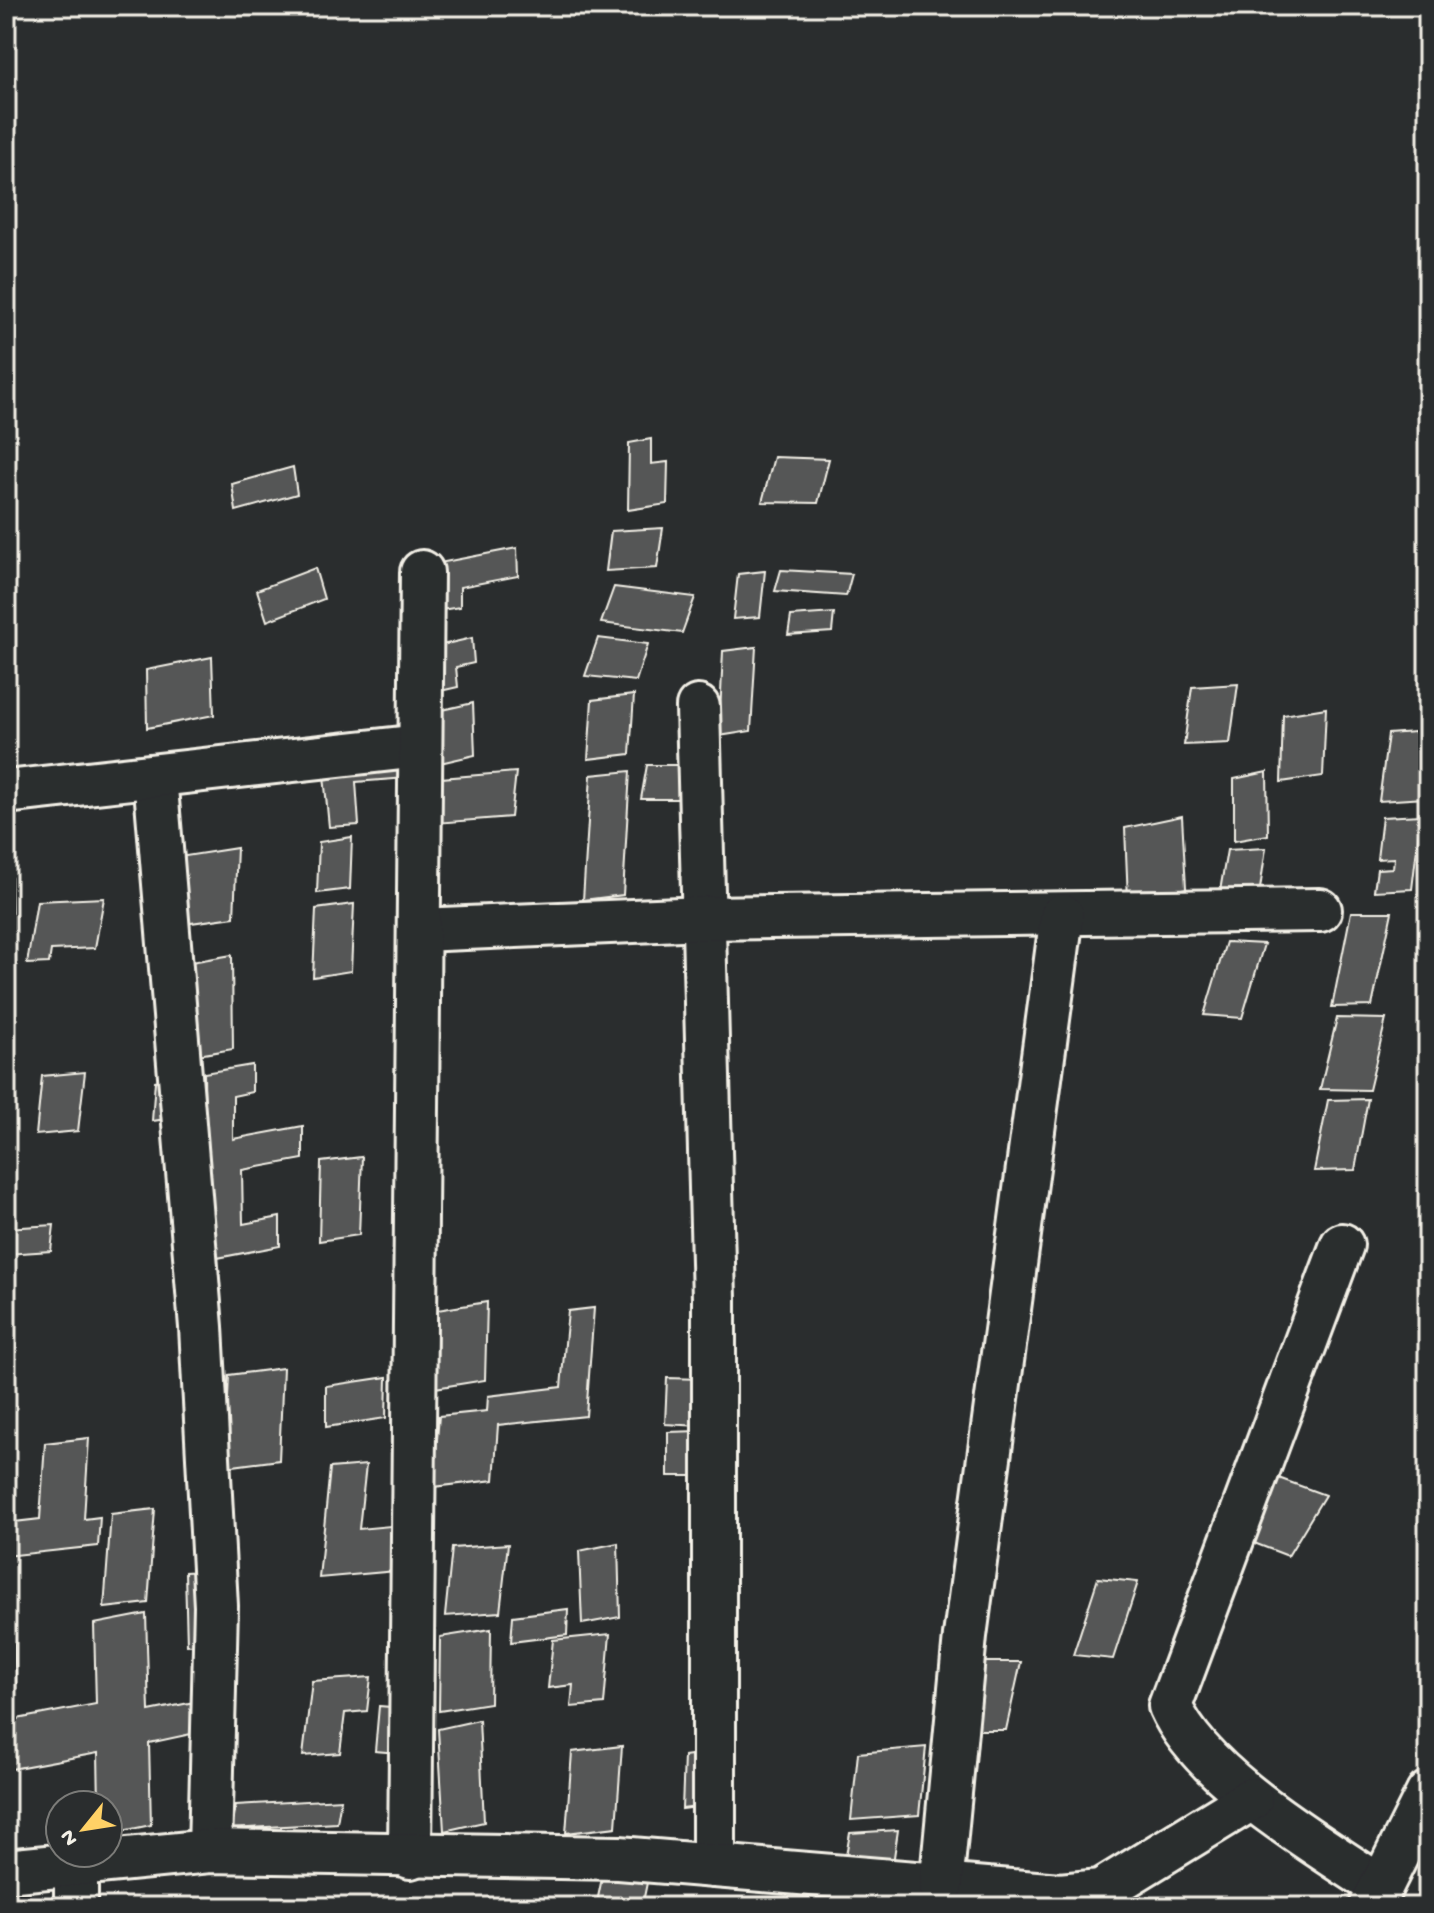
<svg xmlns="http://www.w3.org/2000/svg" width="1434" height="1913" viewBox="0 0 1434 1913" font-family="'Gochi Hand',sans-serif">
<rect width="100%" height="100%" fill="#2a2d2e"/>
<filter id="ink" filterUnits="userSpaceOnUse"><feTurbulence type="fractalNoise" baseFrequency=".0125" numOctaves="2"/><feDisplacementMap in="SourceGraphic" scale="16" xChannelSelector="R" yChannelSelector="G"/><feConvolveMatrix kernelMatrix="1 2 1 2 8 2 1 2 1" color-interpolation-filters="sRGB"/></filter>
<g filter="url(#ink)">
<g fill="#555756" stroke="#f4f1e8" stroke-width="2">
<path d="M 651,439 L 651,464 L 668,462 L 667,504 L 628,510 L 629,443 Z"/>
<path d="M 774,457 L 829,459 L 818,503 L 762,502 Z"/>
<path d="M 293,467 L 297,494 L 236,511 L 232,484 Z"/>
<path d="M 663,528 L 657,568 L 606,571 L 611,531 Z"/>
<path d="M 517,548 L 518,576 L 460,587 L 460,607 L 435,611 L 434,564 Z"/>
<path d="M 315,568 L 324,599 L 267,621 L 257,590 Z"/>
<path d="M 781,570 L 852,574 L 846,596 L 775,591 Z"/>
<path d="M 765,571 L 760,617 L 733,619 L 738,574 Z"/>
<path d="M 614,587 L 695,597 L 682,633 L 601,623 Z"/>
<path d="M 834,613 L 832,632 L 788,635 L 791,616 Z"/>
<path d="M 472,638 L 474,663 L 456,667 L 458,687 L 436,692 L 433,647 Z"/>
<path d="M 598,638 L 648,644 L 636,681 L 585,676 Z"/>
<path d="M 756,647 L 751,731 L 719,736 L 723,651 Z"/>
<path d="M 212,657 L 214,715 L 147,728 L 146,670 Z"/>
<path d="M 1238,684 L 1230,743 L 1184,745 L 1192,687 Z"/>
<path d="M 634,695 L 630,754 L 588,759 L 592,700 Z"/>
<path d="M 473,703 L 475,755 L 440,763 L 437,711 Z"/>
<path d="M 1326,708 L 1323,776 L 1281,782 L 1283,715 Z"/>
<path d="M 1428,731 L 1425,798 L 1379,801 L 1388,734 Z"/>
<path d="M 404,758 L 406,778 L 356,782 L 359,825 L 329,827 L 323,765 Z"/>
<path d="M 647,765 L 687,765 L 680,799 L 641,799 Z"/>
<path d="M 630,771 L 623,895 L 583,900 L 591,775 Z"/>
<path d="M 516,772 L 511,817 L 436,823 L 441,778 Z"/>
<path d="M 1267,772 L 1268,835 L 1234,841 L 1234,779 Z"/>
<path d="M 1421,815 L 1412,889 L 1374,891 L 1377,869 L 1393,868 L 1394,858 L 1377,859 L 1382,817 Z"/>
<path d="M 1182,816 L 1186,888 L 1128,900 L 1125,828 Z"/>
<path d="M 352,837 L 350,889 L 317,893 L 319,842 Z"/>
<path d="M 237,848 L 234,917 L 176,925 L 179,857 Z"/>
<path d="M 1266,848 L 1260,889 L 1220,891 L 1227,850 Z"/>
<path d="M 11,872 L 12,941 L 6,942 L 6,873 Z"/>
<path d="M 104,898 L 95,948 L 51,950 L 49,963 L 27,964 L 37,901 Z"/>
<path d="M 354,904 L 351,971 L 313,977 L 316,909 Z"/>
<path d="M 1351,912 L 1392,912 L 1372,1006 L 1332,1007 Z"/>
<path d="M 1226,942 L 1264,944 L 1242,1018 L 1204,1015 Z"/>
<path d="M 232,955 L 233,1049 L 192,1056 L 191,962 Z"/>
<path d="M 1337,1018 L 1386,1019 L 1369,1090 L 1320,1089 Z"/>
<path d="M 252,1065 L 252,1092 L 233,1096 L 233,1139 L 303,1126 L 303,1159 L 242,1170 L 243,1224 L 280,1217 L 280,1246 L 207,1260 L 204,1073 Z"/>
<path d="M 85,1072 L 78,1131 L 36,1135 L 42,1076 Z"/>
<path d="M 177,1078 L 174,1118 L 152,1121 L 155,1081 Z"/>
<path d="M 1368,1099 L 1355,1170 L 1314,1171 L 1328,1100 Z"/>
<path d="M 362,1157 L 359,1235 L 319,1241 L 321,1162 Z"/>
<path d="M 54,1225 L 51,1251 L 6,1254 L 6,1228 Z"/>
<path d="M 487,1302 L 485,1380 L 435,1388 L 437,1310 Z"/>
<path d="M 594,1308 L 586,1416 L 498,1425 L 494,1480 L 433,1487 L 439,1416 L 487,1411 L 488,1396 L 561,1387 L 568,1311 Z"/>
<path d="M 283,1368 L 279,1460 L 225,1467 L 229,1375 Z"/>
<path d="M 387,1377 L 386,1418 L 326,1427 L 326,1386 Z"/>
<path d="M 667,1378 L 702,1379 L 700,1426 L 665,1424 Z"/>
<path d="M 699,1431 L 699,1476 L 668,1476 L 668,1432 Z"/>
<path d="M 89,1438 L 84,1519 L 100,1517 L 98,1546 L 6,1556 L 6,1523 L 40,1519 L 45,1443 Z"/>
<path d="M 366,1465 L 359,1529 L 401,1525 L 396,1571 L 319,1578 L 330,1468 Z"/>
<path d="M 1273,1476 L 1325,1495 L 1288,1556 L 1236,1536 Z"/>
<path d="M 155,1509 L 148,1603 L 104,1608 L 111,1514 Z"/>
<path d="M 618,1543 L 620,1617 L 582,1624 L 579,1551 Z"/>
<path d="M 508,1544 L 500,1612 L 445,1616 L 452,1548 Z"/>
<path d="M 204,1571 L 206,1644 L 187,1645 L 185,1572 Z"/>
<path d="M 1098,1578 L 1138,1582 L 1113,1659 L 1073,1655 Z"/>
<path d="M 568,1609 L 567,1635 L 511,1642 L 513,1616 Z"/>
<path d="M 146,1614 L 149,1711 L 204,1700 L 205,1731 L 149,1743 L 151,1825 L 108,1834 L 108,1805 L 99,1805 L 98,1753 L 6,1770 L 6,1634 L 14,1632 L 17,1719 L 96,1704 L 94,1624 Z"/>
<path d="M 491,1629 L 490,1703 L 439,1711 L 440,1637 Z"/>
<path d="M 610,1634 L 604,1704 L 571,1707 L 573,1685 L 548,1688 L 553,1640 Z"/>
<path d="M 978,1662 L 1021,1662 L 1006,1730 L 963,1730 Z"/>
<path d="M 371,1677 L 367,1711 L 345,1713 L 340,1753 L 303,1756 L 312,1681 Z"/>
<path d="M 379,1706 L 403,1708 L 398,1753 L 375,1751 Z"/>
<path d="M 479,1720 L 484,1822 L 444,1831 L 438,1729 Z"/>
<path d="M 622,1746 L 616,1827 L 566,1833 L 572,1752 Z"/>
<path d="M 926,1747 L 919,1815 L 851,1820 L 858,1753 Z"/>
<path d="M 713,1752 L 711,1805 L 682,1809 L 684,1756 Z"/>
<path d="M 341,1799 L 337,1823 L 232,1829 L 236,1805 Z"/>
<path d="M 898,1830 L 893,1864 L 844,1867 L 850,1833 Z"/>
<path d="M 603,1873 L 649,1873 L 642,1907 L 596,1907 Z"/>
<path d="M 820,1894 L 863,1897 L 862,1907 L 820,1907 Z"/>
</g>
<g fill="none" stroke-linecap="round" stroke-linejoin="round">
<defs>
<g id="minor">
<path d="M 698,707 L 714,1299 L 714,1866"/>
<path d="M 155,776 L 201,1327 L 216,1606 L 210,1851"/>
<path d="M 6,792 L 420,746"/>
<path d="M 419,930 L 704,918 L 1320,910"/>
<path d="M 1342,1245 L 1170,1706 C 1201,1777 1317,1844 1381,1887"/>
<path d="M 410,1857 L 422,572"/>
<path d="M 76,1864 L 76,1907"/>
<path d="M 6,1871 L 210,1851 L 619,1858 L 1060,1895 L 1101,1891 L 1251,1799"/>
<path d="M 941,1887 L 965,1636 L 1062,915"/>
<path d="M 1371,1907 L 1428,1793"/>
</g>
</defs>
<use href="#minor" stroke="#f4f1e8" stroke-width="48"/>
<use href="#minor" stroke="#2a2d2e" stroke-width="42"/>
</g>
</g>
<rect width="1434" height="1913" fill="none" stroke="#2a2d2e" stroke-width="32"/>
<rect x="16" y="16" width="1402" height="1881" fill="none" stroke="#f4f1e8" stroke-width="3" filter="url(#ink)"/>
<g transform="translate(84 1829) rotate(240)"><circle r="38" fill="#2a2d2e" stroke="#7b7b78" stroke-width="2"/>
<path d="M0-6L14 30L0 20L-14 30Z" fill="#ffd166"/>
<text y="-12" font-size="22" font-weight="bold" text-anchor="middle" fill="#f4f1e8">N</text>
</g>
</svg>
